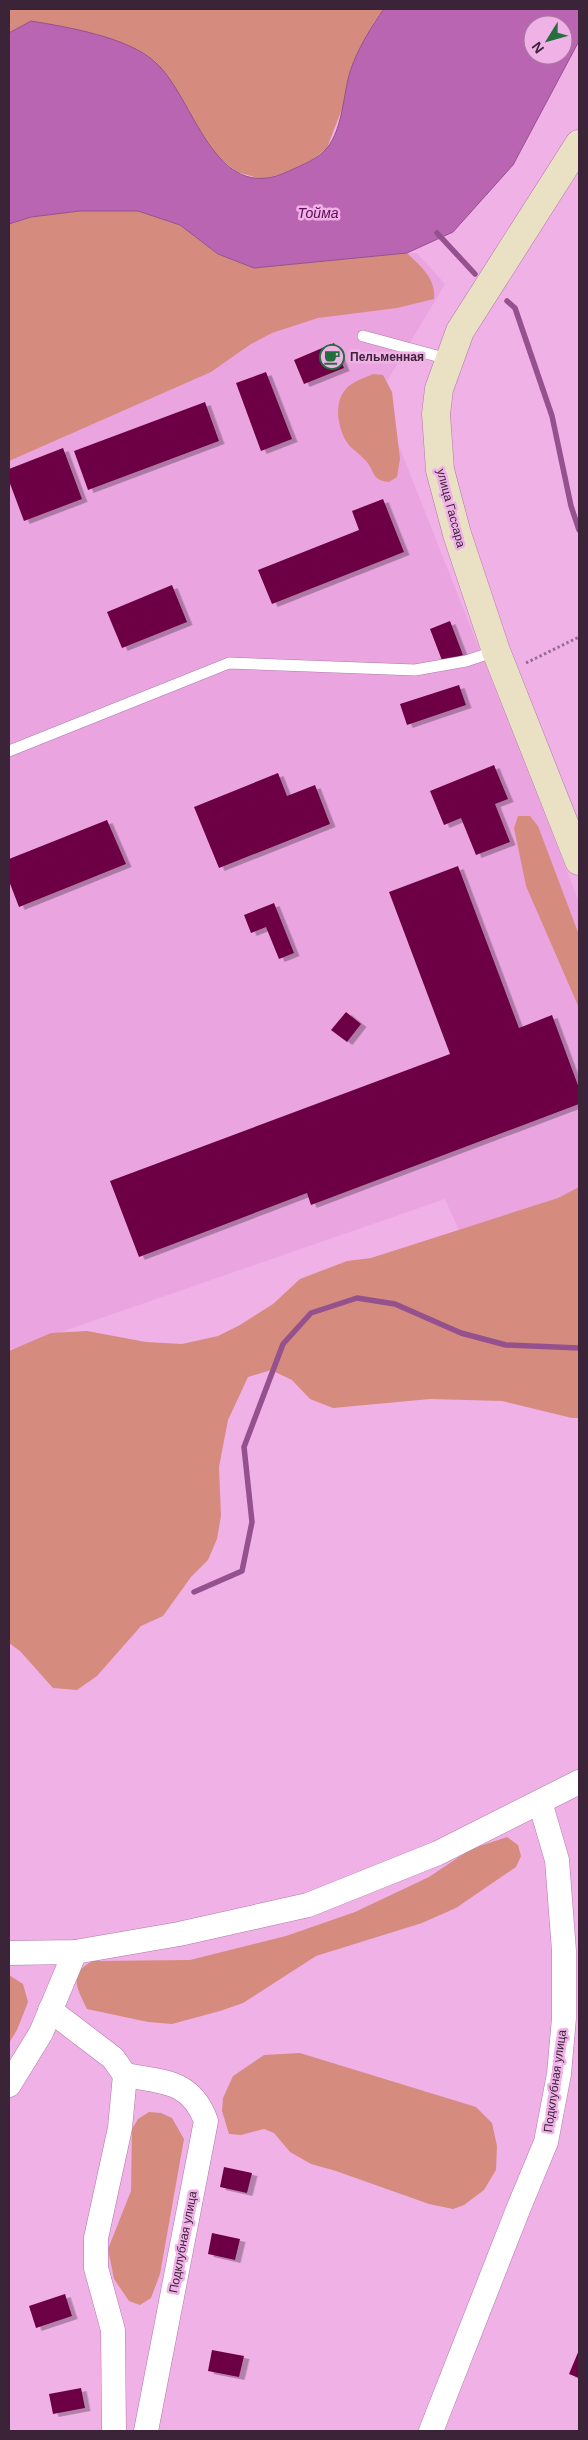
<svg xmlns="http://www.w3.org/2000/svg" width="588" height="2440" viewBox="0 0 588 2440" font-family="Helvetica,sans-serif">
<defs>
<filter id="shadow"><feDropShadow dx="5.5" dy="3" stdDeviation="0" flood-color="#0004"/></filter>
</defs>
<rect width="100%" height="100%" fill="#f0b1e7"/>
<path fill="#eaa5e1" d="M 373,253 L 417,253 L 445,284 L 379,395 L 579,902 L 579,1196 L 462,1237 L 445,1199 L 9,1350 L 9,416 Z"/>
<g fill="#d58c7e">
<path d="M 9,9 L 384,9 L 374,22 L 350,71 L 345,101 L 327,148 L 312,160 L 283,174 L 261,179 L 237,172 L 213,153 L 155,61 L 134,49 L 96,34 L 31,21 L 9,33 Z"/>
<path d="M 80,211 L 138,211 L 180,225 L 218,254 L 254,268 L 407,253 C 421,267 436,278 434,299 L 397,308 L 318,318 L 272,333 L 251,344 L 211,372 L 9,461 L 9,224 L 31,217 Z"/>
<path d="M 373,374 L 383,375 L 392,392 L 400,459 L 397,477 L 389,482 C 370,480 376,471 365,460 C 359,453 350,448 346,441 C 337,425 333,399 349,386 C 355,381 366,377 373,374 Z"/>
<path d="M 518,816 L 530,816 L 538,826 L 579,935 L 579,1008 L 526,886 L 514,828 Z"/>
<path d="M 579,1187 L 579,1418 L 572,1418 L 502,1401 L 430,1399 L 333,1408 L 310,1399 L 292,1380 L 271,1370 L 248,1377 L 228,1420 L 219,1467 L 221,1516 L 217,1539 L 208,1560 L 191,1577 L 163,1616 L 141,1626 L 97,1676 L 77,1690 L 53,1688 L 20,1651 L 9,1643 L 9,1351 L 51,1333 L 87,1331 L 146,1342 L 182,1344 L 218,1336 L 240,1325 L 273,1304 L 300,1279 L 347,1261 L 371,1258 L 558,1198 Z"/>
<path d="M 507,1837 L 518,1845 L 521,1856 L 516,1867 L 456,1908 L 422,1923 L 316,1956 L 243,2003 L 220,2011 L 172,2024 L 148,2022 L 87,2009 C 77,1988 67,1974 93,1961 L 190,1960 L 286,1936 L 355,1912 L 429,1877 L 471,1849 Z"/>
<path d="M 9,1975 L 23,1984 L 28,2002 L 17,2030 L 9,2043 Z"/>
<path d="M 300,2053 L 476,2107 L 492,2123 L 497,2146 L 496,2170 L 484,2190 L 464,2205 L 453,2209 L 429,2204 L 336,2171 L 311,2164 L 290,2152 L 274,2133 L 264,2129 L 241,2135 L 229,2134 L 222,2111 L 223,2098 L 233,2076 L 264,2055 Z"/>
<path d="M 149,2112 L 161,2113 L 172,2118 L 184,2139 L 160,2274 L 151,2298 L 140,2305 L 129,2301 L 114,2279 L 108,2249 L 131,2191 L 132,2129 L 138,2119 Z"/>
</g>
<path fill="#ba65b1" stroke="#94518d" fill-rule="evenodd" d="M 384,9 L 579,9 L 579,41 L 513,165 L 453,232 L 407,253 L 254,268 L 218,254 L 180,225 L 138,211 L 80,211 L 31,217 L 9,224 L 9,33 L 31,21 C 67,27 128,37 155,62 C 195,97 213,208 289,171 C 302,165 318,159 327,148 C 343,128 343,95 350,72 C 356,52 372,25 384,9 ZM 533,25 L 563,25 L 563,55 L 533,55 Z"/>
<g fill="none" stroke-linecap="round" stroke-linejoin="round">
<g stroke="#94518d" stroke-width="5.5">
<path d="M 437,233 L 475,274"/>
<path d="M 507,301 L 515,308 L 552,416 L 571,506 L 579,530"/>
<path d="M 194,1592 L 242,1571 L 252,1522 L 244,1447 L 283,1344 L 311,1313 L 357,1298 L 395,1304 L 461,1333 L 506,1345 L 579,1348"/>
</g>
</g>
<g fill="#6d0244" filter="url(#shadow)">
<path d="M 334,343 L 344,368 L 304,384 L 294,360 Z"/>
<path d="M 266,372 L 292,439 L 261,451 L 236,383 Z"/>
<path d="M 205,402 L 219,441 L 88,490 L 74,451 Z"/>
<path d="M 63,448 L 82,499 L 24,521 L 9,481 L 9,469 Z"/>
<path d="M 383,499 L 404,552 L 272,604 L 258,570 L 359,530 L 352,511 Z"/>
<path d="M 172,585 L 187,622 L 122,648 L 107,612 Z"/>
<path d="M 450,621 L 463,655 L 443,663 L 430,629 Z"/>
<path d="M 459,685 L 466,705 L 407,725 L 400,704 Z"/>
<path d="M 494,765 L 508,799 L 495,804 L 510,842 L 476,855 L 461,818 L 444,825 L 430,791 Z"/>
<path d="M 278,773 L 287,796 L 315,785 L 330,824 L 219,868 L 194,807 Z"/>
<path d="M 107,820 L 126,864 L 19,907 L 9,881 L 9,859 Z"/>
<path d="M 458,866 L 519,1028 L 552,1015 L 579,1088 L 579,1104 L 311,1205 L 307,1193 L 139,1257 L 110,1181 L 450,1054 L 389,892 Z"/>
<path d="M 274,903 L 294,953 L 279,959 L 266,927 L 251,933 L 244,915 Z"/>
<path d="M 346,1012 L 361,1024 L 347,1042 L 331,1030 Z"/>
<path d="M 224,2167 L 252,2173 L 247,2193 L 220,2187 Z"/>
<path d="M 212,2233 L 240,2239 L 235,2260 L 208,2254 Z"/>
<path d="M 65,2294 L 72,2316 L 36,2328 L 29,2306 Z"/>
<path d="M 212,2350 L 244,2356 L 239,2377 L 208,2371 Z"/>
<path d="M 579,2350 L 579,2378 L 569,2374 Z"/>
<path d="M 81,2388 L 85,2408 L 53,2414 L 49,2394 Z"/>
</g>
<g fill="none" stroke-linecap="round" stroke-linejoin="round">
<defs>
<g id="service">
<path d="M 363,336 L 448,359"/>
<path d="M 9,751 L 229,663 L 415,670 L 466,661 L 496,651"/>
</g>
<g id="minor">
<path d="M 9,1953 L 75,1952 L 179,1934 L 308,1905 L 438,1853 L 579,1782"/>
<path d="M 50,2010 L 113,2058 L 125,2075 L 120,2128 L 96,2238 L 96,2268 L 113,2330 L 114,2431"/>
<path d="M 125,2075 C 163,2082 191,2080 206,2121 L 146,2431"/>
<path d="M 9,2085 L 41,2033 L 75,1952"/>
<path d="M 431,2431 L 519,2207 L 546,2142 L 559,2074 L 564,2018 L 564,1951 L 557,1860 L 540,1802"/>
</g>
<path id="secondary" d="M 579,144 L 460,331 L 439,389 L 436,414 L 440,470 L 457,534 L 496,651 L 579,861"/>
</defs>
<use href="#service" stroke="#b176aa" stroke-width="12"/>
<use href="#minor" stroke="#b176aa" stroke-width="25"/>
<use href="#secondary" stroke="#b176aa" stroke-width="29"/>
<path stroke="#986c92" stroke-width="3" stroke-dasharray="2.5 2.5" stroke-linecap="butt" d="M 526,663 L 579,637"/>
<use href="#service" stroke="#fff" stroke-width="11"/>
<use href="#minor" stroke="#fff" stroke-width="24"/>
<use href="#secondary" stroke="#eae1c5" stroke-width="28"/>
</g>
<defs>
<symbol id="cafe-ring" viewBox="-11 -11 22 22"><circle r="9.5" fill="#f0b1e7" stroke="#236e3d" stroke-width="1.5"/><path d="M-5.5-4.5H6V0H3Q3 3.5 0 3.5H-2.5Q-5.5 3.5-5.5 0ZM3-3.2v2h1.7v-2ZM-6 4.5H4V6H-6Z" fill="#236e3d"/></symbol>
</defs>
<g fill-rule="evenodd">
<use href="#cafe-ring" x="318" y="343" width="28" height="28"/>
</g>
<g text-anchor="middle" stroke-width="5" stroke-linejoin="round" paint-order="stroke">
<g font-size="12" font-weight="bold" fill="#3b2338" stroke="#f0b1e7" text-anchor="start">
<text x="350" y="361">Пельменная</text>
</g>
<g font-size="12" fill="#3b2338" stroke="#f0b1e7">
<text transform="translate(451 508) rotate(75)" y="4">улица Гассара</text>
<text transform="translate(555 2081) rotate(-82)" y="4">Подклубная улица</text>
<text transform="translate(183 2242) rotate(-79)" y="4">Подклубная улица</text>
</g>
<g font-size="14" font-style="italic" fill="#5d0c57" stroke="#f0b1e7">
<text x="318" y="218">Тойма</text>
</g>
</g>
<rect width="588" height="2440" fill="none" stroke="#3b2338" stroke-width="20"/>
<g transform="translate(548 40) rotate(233)"><circle r="24" fill="#f0b1e7" stroke="#a878a1"/>
<path d="M0-4L9 19L0 12L-9 19Z" fill="#236e3d"/>
<text y="-8" font-size="14" font-weight="bold" text-anchor="middle" fill="#3b2338">N</text>
</g>
</svg>
